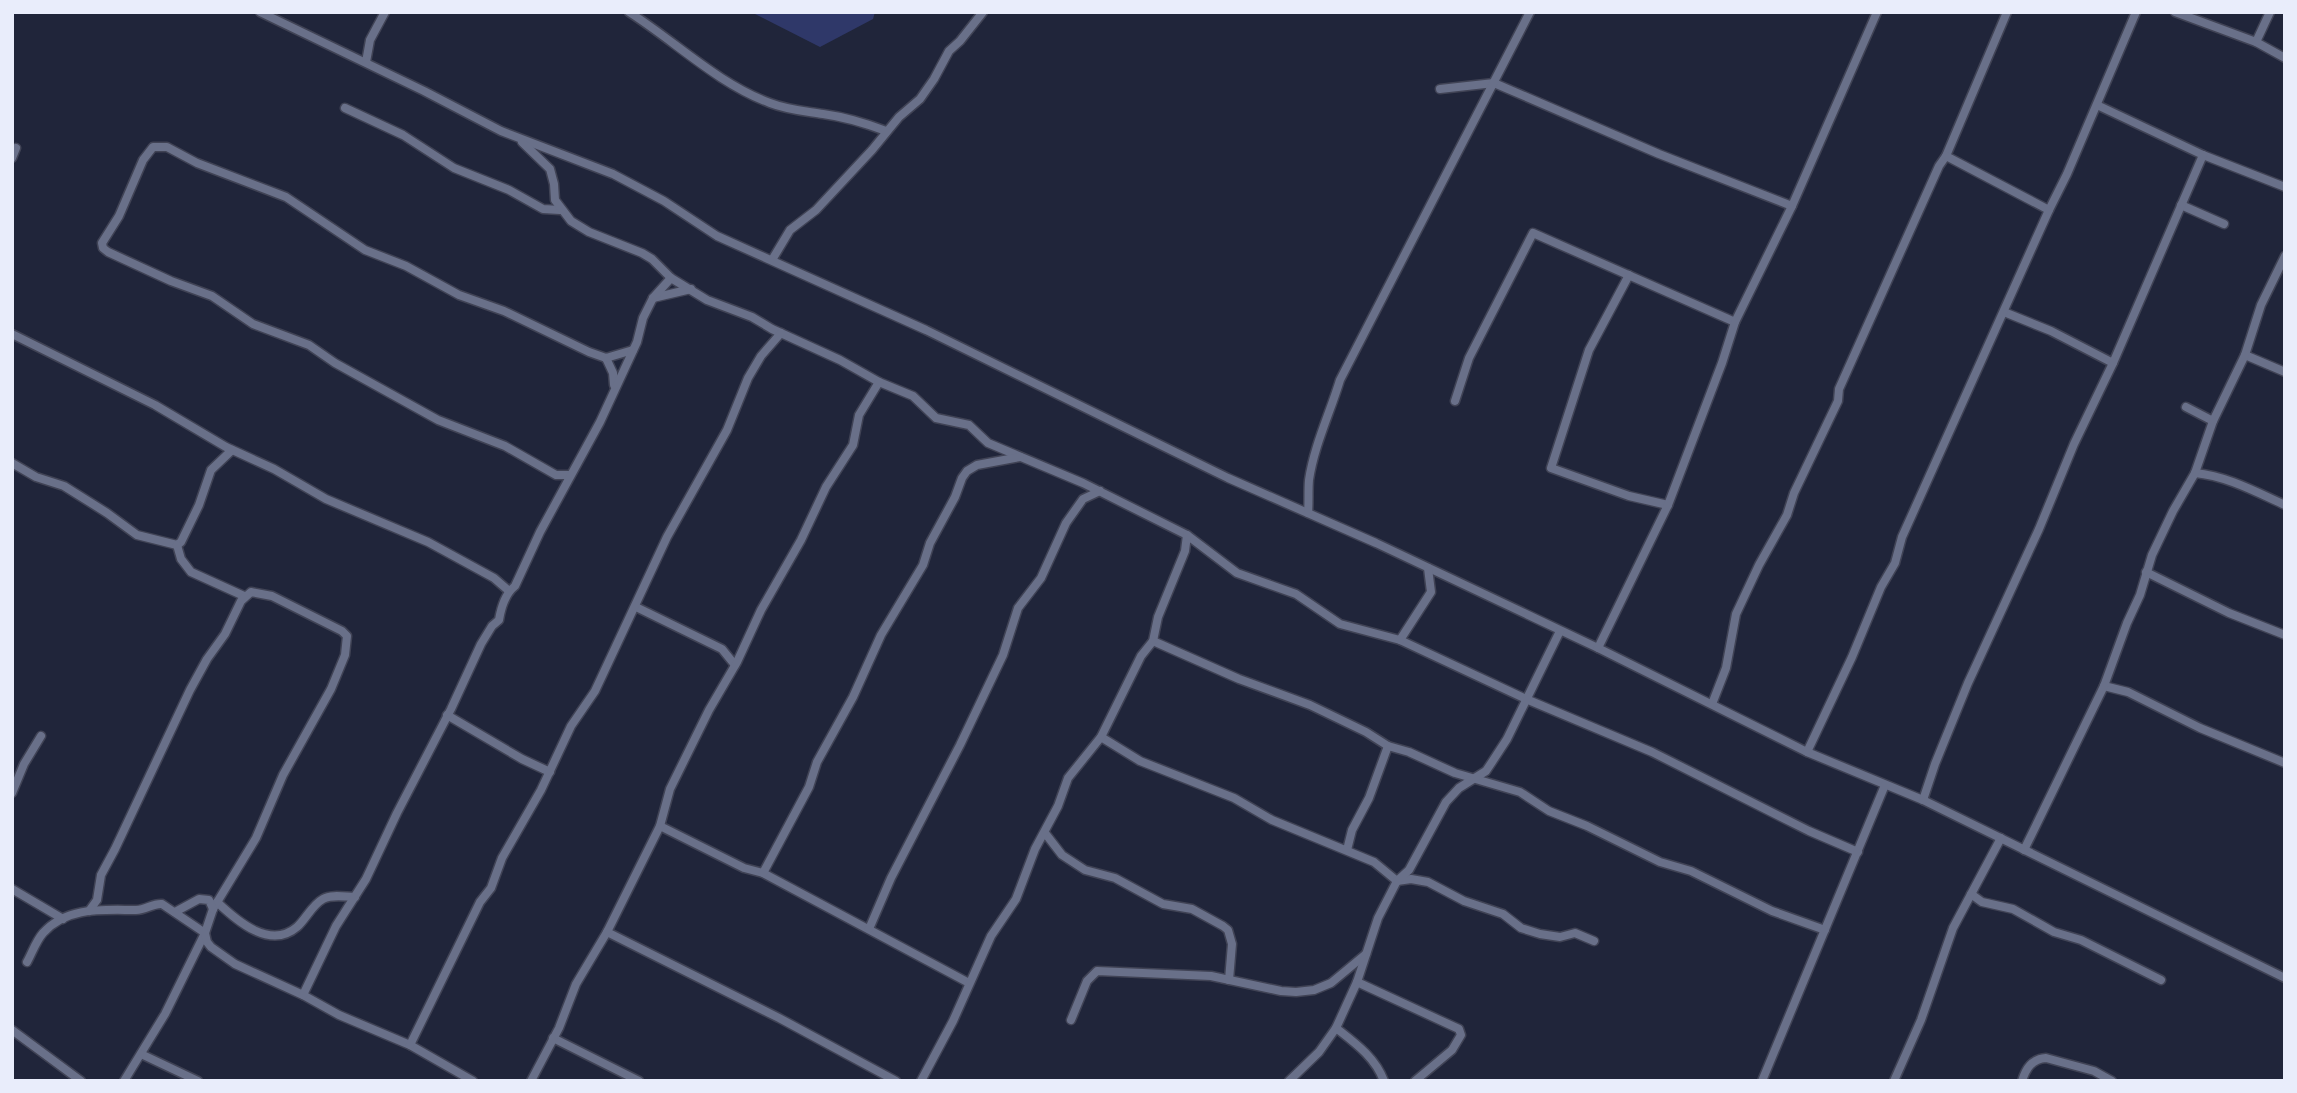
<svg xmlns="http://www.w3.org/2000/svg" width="2297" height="1093" viewBox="0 0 2297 1093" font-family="'IBM Plex Serif',serif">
<rect width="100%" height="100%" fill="#20253a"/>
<path fill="#2f3869" d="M 751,12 L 875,12 L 873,19 L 820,47 Z"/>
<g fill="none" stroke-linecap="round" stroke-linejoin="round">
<defs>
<g id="minor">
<path d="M 260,12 L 424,91 L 501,131 L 613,174 L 664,201 L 717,236 L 926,330 L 1228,478 L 1376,543 L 1598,648 L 1807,752 L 1923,800 L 2285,978"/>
<path d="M 629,12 C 676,42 717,83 770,103 C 788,110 804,111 823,114 C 845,117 865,123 886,131"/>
<path d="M 2175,12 L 2256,42 L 2285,58"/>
<path d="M 2256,42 L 2270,12"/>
<path d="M 366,62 L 370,40 L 385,12"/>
<path d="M 1440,89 L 1494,83 L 1659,154 L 1792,206"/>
<path d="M 2097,105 L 2203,155 L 2285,187"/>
<path d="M 345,108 L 403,135 L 454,168 L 509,190 L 543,209 L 560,210"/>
<path d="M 522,142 L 550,169 L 554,184 L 555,200 L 571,221 L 589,232 L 642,253 L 652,259 L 671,278 L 707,300 L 752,317 L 772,329 L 840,360 L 879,382 L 913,396 L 936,418 L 969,425 L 988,443 L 1083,483 L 1187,535 L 1237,573 L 1296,594 L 1340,624 L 1400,640 L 1526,699 L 1652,752 L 1809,831 L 1858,852"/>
<path d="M 12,158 L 16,148"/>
<path d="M 2181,205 L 2224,224"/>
<path d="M 2049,210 L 2067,174 L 2136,12"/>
<path d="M 772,260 L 790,230 L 816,210 L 872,150 L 899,117 L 920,99 L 934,79 L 949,51 L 960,41 L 983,12"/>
<path d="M 1629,275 L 1589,350 L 1551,468 L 1629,496 L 1668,505"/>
<path d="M 653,298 L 691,289"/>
<path d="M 2004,312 L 2051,331 L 2113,363"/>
<path d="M 12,334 L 155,405 L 226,447 L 274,469 L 326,499 L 428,542 L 494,578 L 509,591"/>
<path d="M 2245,355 L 2285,372"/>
<path d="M 606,358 L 613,373 L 614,385"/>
<path d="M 1455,401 L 1469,358 L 1533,233 L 1735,322"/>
<path d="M 2186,407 L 2213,421"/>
<path d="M 12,463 L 36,477 L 64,486 L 107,513 L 137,535 L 177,545"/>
<path d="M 2195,473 C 2227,476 2256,492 2285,505"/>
<path d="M 570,475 L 556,475 L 505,446 L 438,420 L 335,363 L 309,345 L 253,324 L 212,296 L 171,281 L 108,252 L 103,248 L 102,243 L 119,216 L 143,160 L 153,147 L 167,147 L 197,163 L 286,197 L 365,250 L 406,266 L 459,295 L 504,311 L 589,352 L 606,358 L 633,350"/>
<path d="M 1308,513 C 1309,503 1308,491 1309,480 C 1314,446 1330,413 1340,380 L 1530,12"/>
<path d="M 177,545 L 181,542 L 199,505 L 211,470 L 232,450"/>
<path d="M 177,545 L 181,559 L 191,572 L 244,596"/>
<path d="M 2146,572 L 2229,613 L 2285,635"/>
<path d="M 636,607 L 722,649 L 735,665"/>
<path d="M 1400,640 L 1431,592 L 1428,568"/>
<path d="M 1153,641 L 1239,679 L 1310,705 L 1366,732 L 1388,746 L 1409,752 L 1455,773 L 1520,792 L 1549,811 L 1587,826 L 1660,862 L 1691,871 L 1772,911 L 1825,930"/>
<path d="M 1598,648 L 1668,505 L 1722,363 L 1735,322 L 1792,206 L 1877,12"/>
<path d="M 2104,686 L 2128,692 L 2200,728 L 2285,763"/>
<path d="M 1712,704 L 1726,668 L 1736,614 L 1759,565 L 1787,515 L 1794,493 L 1838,401 L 1839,389 L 1939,166 L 1946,156 L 2007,12"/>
<path d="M 447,715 L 522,759 L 550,772"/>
<path d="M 1101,737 L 1140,761 L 1234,798 L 1272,820 L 1374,862 L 1397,881 L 1411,879 L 1428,882 L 1464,901 L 1503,914 L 1521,928 L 1540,934 L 1560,937 L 1575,933 L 1594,941"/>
<path d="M 1807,752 L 1852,657 L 1881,587 L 1895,563 L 1902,537 L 2049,210 L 1946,156"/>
<path d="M 12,793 L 24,764 L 41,736"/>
<path d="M 1923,800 L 1935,764 L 1968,683 L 2039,529 L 2074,444 L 2113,363 L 2203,155"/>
<path d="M 660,826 L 744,868 L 763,873 L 969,983"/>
<path d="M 1045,833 L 1062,855 L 1085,870 L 1115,878 L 1163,904 L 1192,909 L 1223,926 L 1228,930 L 1232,944 L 1229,980"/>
<path d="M 1347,850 L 1352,830 L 1369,798 L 1388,746"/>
<path d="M 2024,850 L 2104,686 L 2127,623 L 2140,595 L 2152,555 L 2173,511 L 2195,473 L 2213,421 L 2245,355 L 2261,305 L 2285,256"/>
<path d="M 763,873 L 809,787 L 817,762 L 853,697 L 881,635 L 923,565 L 930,543 L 955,497 L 962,478 L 967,471 L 977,465 L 1020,457"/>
<path d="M 12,889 L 63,919"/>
<path d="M 1971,894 L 1982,902 L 2013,909 L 2054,932 L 2081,940 L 2161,980"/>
<path d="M 217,902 C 237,921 270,950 297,927 C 306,919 312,905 323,899 C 332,894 345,897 355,897"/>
<path d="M 89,911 L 97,900 L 101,875 L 115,849 L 190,690 L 207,659 L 225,634 L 241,601 L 251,592 L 272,596 L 342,631 L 347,636 L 345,655 L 331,689 L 283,775 L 256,838 L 213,909 L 205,933 L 165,1014 L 124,1081"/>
<path d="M 175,912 L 199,899 L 209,900 L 213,909"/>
<path d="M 869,929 L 891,878 L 960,745 L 1003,655 L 1018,608 L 1041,578 L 1066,523 L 1083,499 L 1100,491"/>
<path d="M 607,932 L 779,1018 L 896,1081"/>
<path d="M 27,962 C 32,953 36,941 43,933 C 67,906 104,910 136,910 C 146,910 153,903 162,904 L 205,933 L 207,942 L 211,947 L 235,964 L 303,995 L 339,1015 L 410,1045 L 473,1081"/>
<path d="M 1357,982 L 1459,1029 L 1461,1035 L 1452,1050 L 1415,1081"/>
<path d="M 303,995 L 336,926 L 366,879 L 397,813 L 451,709 L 481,644 L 492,626 L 499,620 C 501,608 505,594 515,586 L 540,532 L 600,422 L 637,342 L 643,318 L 653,298 L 671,278"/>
<path d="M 1071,1020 L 1087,981 L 1097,971 L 1211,976 L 1281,991 L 1296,992 L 1314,990 L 1331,983 L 1366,954"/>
<path d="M 1336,1028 C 1355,1043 1375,1057 1384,1081"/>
<path d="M 12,1030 L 81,1081"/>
<path d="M 553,1038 L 639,1081"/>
<path d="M 410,1045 L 480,902 L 491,888 L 502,858 L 541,790 L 571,726 L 595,691 L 667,537 L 727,430 L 748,378 L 761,356 L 781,333"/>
<path d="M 141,1054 L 198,1081"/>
<path d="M 531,1081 L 559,1028 L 576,984 L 607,932 L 660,826 L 670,789 L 709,710 L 737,662 L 761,610 L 801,540 L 826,487 L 853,445 L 859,415 L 879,382"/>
<path d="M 921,1081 L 953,1021 L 991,936 L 1016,899 L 1035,849 L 1058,806 L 1068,778 L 1101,737 L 1141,656 L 1153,641 L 1158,617 L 1185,551 L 1187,535"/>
<path d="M 1289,1081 L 1319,1052 L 1336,1028 L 1357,982 L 1378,918 L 1397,881 L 1409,870 L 1446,802 L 1459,788 L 1486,771 L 1492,762 L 1507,739 L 1560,631"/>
<path d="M 1762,1081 L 1885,785"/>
<path d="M 1894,1081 L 1921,1020 L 1953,928 L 2001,838"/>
<path d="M 2022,1081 C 2026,1068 2032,1059 2046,1058 L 2094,1071 L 2112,1081"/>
</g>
</defs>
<use href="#minor" stroke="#404355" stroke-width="11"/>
<use href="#minor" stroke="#697089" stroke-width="8"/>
</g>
<rect width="2297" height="1093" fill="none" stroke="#e9edfb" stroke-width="28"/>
</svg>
